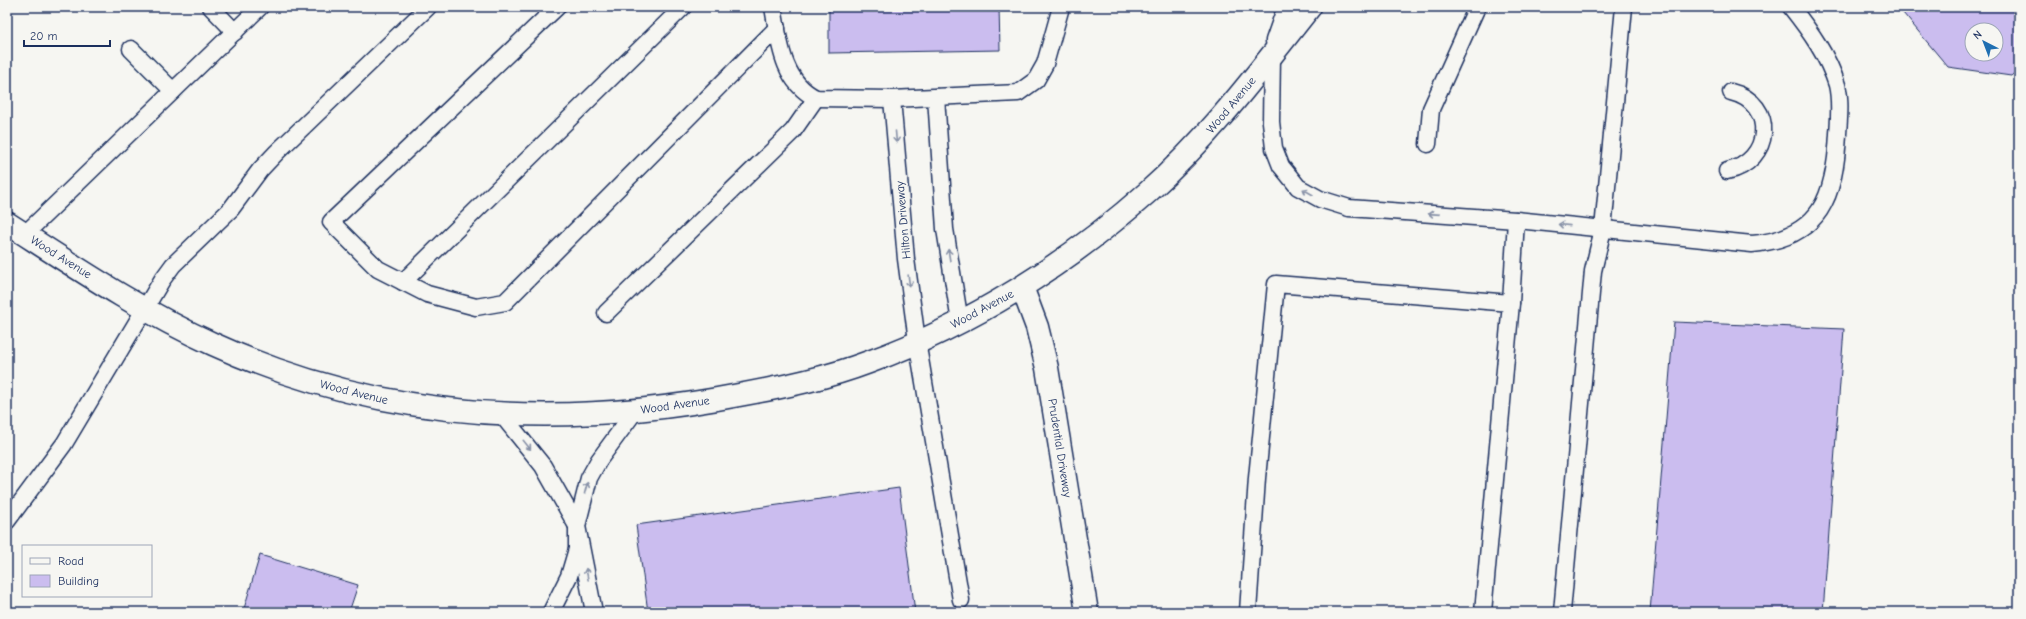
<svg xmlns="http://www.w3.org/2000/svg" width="2026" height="619" viewBox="0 0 2026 619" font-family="'Comic Neue',sans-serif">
<rect width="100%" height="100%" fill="#f6f6f2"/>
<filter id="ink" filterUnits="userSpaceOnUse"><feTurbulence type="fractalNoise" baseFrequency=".025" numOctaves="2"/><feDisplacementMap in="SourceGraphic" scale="8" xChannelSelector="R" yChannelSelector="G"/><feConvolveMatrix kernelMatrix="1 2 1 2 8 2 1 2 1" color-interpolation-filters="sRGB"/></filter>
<g filter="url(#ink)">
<g fill="#cbbdef" stroke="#1b2f5e" fill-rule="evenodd">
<path d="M 829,7 L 999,7 L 1000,50 L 829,53 Z"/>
<path d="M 1898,7 L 2019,7 L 2019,69 L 2011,76 L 1948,67 ZM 1972,30 L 1996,30 L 1996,54 L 1972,54 Z"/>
<path d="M 1674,322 L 1844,329 L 1823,612 L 1650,612 Z"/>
<path d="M 899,488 L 915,612 L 648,612 L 636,525 Z"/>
<path d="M 260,555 L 358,585 L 349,612 L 243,612 Z"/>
</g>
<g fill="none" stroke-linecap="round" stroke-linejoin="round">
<defs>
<g id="service">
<path d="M 211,7 L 235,32"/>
<path d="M 557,7 L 331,222 L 378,269 L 427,294 L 476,307 L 505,302 L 777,28"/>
<path d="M 773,7 C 779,40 782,82 816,98 L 892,99 L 1018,93 L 1036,80 L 1045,64 L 1061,7"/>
<path d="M 131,49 L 173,91"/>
<path d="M 1272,55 L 1271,122 L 1274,148 L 1281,166 L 1290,177 L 1298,187 L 1320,199 L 1349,208 L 1516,220 L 1752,244 C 1821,238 1835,196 1838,134 C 1839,118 1841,101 1837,85 C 1828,56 1810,31 1791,7"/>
<path d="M 936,97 L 945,229 L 960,322"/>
<path d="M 892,99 L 906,259 L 917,341 L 961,600"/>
<path d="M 1428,144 L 1431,109 L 1477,7"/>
<path d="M 1727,171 C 1772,162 1777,103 1731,92"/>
<path d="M 25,234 L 260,7"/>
<path d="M 403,282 L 683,7"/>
<path d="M 1511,303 L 1516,220"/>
<path d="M 606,313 L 793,131 L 816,98"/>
<path d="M 502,415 L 543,466 L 577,526 L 594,612"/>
<path d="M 7,521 L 64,444 L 162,280 L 173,265 L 231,209 L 260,170 L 277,152 L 428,7"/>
<path d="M 551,612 L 569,576 L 577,549 L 577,526 L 589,478 L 599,460 L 635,411"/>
<path d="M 1248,612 L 1257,478 L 1276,284 L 1511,303 L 1483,612"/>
<path d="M 1562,612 L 1593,271 L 1603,229 L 1624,7"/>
</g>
<path id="minor" d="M 1022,287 L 1037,327 L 1047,368 L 1087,612"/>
<g id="tertiary">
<path d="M 1277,41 L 1289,7"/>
<path d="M 7,223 C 74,266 140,311 213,344 C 381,421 559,430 739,395 C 783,387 827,378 869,362 C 971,325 1067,264 1148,192 C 1210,137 1259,71 1310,7"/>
</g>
</defs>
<use href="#service" stroke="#1b2f5e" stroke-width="19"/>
<use href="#minor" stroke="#1b2f5e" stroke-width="25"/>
<use href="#tertiary" stroke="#1b2f5e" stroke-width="25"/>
<use href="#service" stroke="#f6f6f2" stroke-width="16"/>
<use href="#minor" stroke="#f6f6f2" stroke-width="22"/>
<use href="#tertiary" stroke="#f6f6f2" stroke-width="22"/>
</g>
<defs><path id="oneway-shaft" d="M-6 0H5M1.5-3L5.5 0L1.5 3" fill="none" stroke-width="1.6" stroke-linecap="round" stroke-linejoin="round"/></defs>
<g stroke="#8892a8">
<use href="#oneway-shaft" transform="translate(896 137) rotate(85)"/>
<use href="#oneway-shaft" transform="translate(1308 192) rotate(-150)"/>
<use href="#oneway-shaft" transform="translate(1434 214) rotate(-176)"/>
<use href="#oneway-shaft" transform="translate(1564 225) rotate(-174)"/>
<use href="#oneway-shaft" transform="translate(949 255) rotate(-99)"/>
<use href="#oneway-shaft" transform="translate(909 281) rotate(82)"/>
<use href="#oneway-shaft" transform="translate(527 445) rotate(51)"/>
<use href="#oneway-shaft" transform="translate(586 488) rotate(-75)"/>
<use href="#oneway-shaft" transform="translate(587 574) rotate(-101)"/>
</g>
</g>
<g text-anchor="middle" stroke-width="3" stroke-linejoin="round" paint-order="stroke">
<g font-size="12" fill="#1b2f5e" stroke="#f6f6f2">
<text transform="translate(1231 105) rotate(-50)" y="4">Wood Avenue</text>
<text transform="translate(903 220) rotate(-95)" y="4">Hilton Driveway</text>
<text transform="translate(61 257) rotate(32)" y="4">Wood Avenue</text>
<text transform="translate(982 309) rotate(-28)" y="4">Wood Avenue</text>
<text transform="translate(354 392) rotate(14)" y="4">Wood Avenue</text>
<text transform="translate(675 405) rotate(-8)" y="4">Wood Avenue</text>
<text transform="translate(1060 448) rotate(81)" y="4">Prudential Driveway</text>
</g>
</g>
<rect width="2026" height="619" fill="none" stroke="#f6f6f2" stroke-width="24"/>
<rect x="12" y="12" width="2002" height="595" fill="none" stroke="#1b2f5e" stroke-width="1.5" filter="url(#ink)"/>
<rect x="22" y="545" width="130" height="52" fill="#f6f6f2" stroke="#9ea6b7"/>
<rect x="30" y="558" width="20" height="6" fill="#f6f6f2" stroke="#9ea6b7"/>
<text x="58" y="565" font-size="12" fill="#1b2f5e">Road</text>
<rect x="30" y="575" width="20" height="12" fill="#cbbdef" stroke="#9ea6b7"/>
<text x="58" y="585" font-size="12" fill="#1b2f5e">Building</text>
<g transform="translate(1984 42) rotate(318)"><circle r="19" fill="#f6f6f2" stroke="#9ea6b7"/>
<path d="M0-3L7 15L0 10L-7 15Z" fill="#1f6fb2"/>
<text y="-6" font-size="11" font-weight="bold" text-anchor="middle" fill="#1b2f5e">N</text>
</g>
<path d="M24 40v6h86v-6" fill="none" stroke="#1b2f5e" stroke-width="2"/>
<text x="30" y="40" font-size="12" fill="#1b2f5e" stroke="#f6f6f2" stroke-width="3" paint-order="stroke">20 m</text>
</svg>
